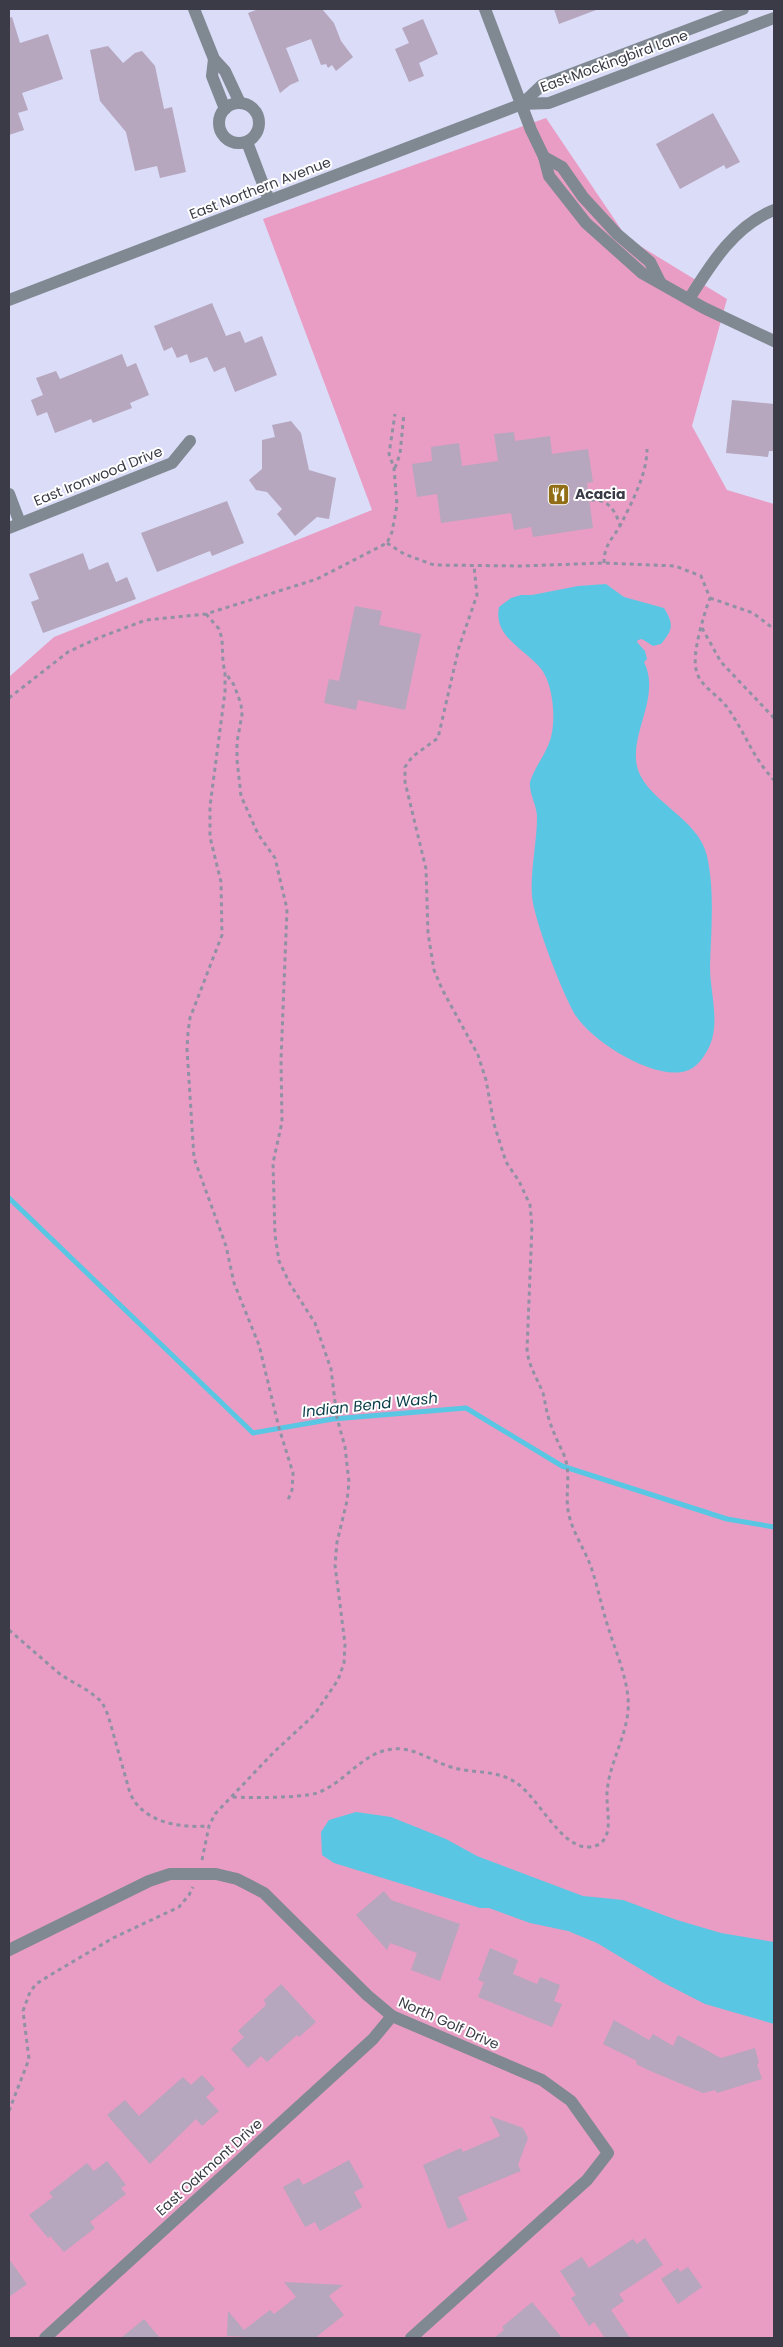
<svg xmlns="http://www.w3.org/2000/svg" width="783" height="2347" viewBox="0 0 783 2347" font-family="Poppins,sans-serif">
<rect width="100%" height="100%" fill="#dadcf8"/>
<path fill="#e99dc4" d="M 546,118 L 627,238 L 727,299 L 692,426 L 727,490 L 774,504 L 774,2338 L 9,2338 L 9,677 L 54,637 L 372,510 L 263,219 Z"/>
<g fill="#59c7e3">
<path d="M 606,584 L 624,597 L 664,608 C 674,624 673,630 661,644 L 653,646 L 642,639 L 638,640 L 637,642 L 645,651 L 647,659 L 644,662 C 662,698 627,735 638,770 C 649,802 699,819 707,856 C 715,892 711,931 710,967 C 710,992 720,1021 710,1045 C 705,1056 697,1068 686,1071 C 654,1081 592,1041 576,1016 C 563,995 534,920 532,896 C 530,870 537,843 537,817 C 537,805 529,795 530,782 C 535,766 547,753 551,737 C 556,718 553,686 542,670 C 526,649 493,638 499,607 L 511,598 L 521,595 L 532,595 L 578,586 Z"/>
<path d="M 356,1812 L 391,1817 L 446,1839 L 477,1856 L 583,1896 L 623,1900 L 677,1920 L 721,1933 L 774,1942 L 774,2024 L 705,2004 L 662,1982 L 597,1943 L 568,1931 L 530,1923 L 489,1908 L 480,1908 L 334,1863 L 322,1855 L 321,1832 L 329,1820 Z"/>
</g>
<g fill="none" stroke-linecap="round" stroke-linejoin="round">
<path stroke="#59c7e3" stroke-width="5" d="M 9,1198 L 253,1433 L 333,1419 L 466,1408 L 562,1466 L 727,1519 L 774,1527"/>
</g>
<g fill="#b6a6be">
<path d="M 259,9 L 322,9 L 334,23 L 341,41 L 353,57 L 336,71 L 332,65 L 328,68 L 326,64 L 321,65 L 311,39 L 286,48 L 299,81 L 290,85 L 280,93 L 248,13 Z"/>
<path d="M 554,9 L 596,9 L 596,10 L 559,24 Z"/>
<path d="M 12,17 L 20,43 L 48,34 L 63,79 L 22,93 L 28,110 L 18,113 L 24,130 L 9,135 L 9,18 Z"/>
<path d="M 423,19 L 438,54 L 419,63 L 424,76 L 409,82 L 395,49 L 409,43 L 402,28 Z"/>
<path d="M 108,46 L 123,63 L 135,53 L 142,51 L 155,66 L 164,109 L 172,107 L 186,172 L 160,178 L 157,166 L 135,171 L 126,132 L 100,101 L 90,50 Z"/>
<path d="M 713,113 L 740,162 L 726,169 L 724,165 L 680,189 L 656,144 Z"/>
<path d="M 212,303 L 226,336 L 240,331 L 245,343 L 262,336 L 277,375 L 235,392 L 225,367 L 214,372 L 207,357 L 190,363 L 187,354 L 177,358 L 172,347 L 164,351 L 154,326 Z"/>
<path d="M 122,354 L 127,367 L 136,363 L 149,395 L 130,403 L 132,408 L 93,423 L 91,419 L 55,433 L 47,412 L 37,416 L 31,400 L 43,395 L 36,378 L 56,371 L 60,379 Z"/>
<path d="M 732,400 L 774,404 L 774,451 L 769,451 L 768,457 L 726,453 Z"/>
<path d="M 291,421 L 301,433 L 309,470 L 336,478 L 329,519 L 317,517 L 295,536 L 277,514 L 282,509 L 267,492 L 256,490 L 249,480 L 262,469 L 262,440 L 275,437 L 272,425 Z"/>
<path d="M 514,432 L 515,441 L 550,436 L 552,454 L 588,449 L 593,482 L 587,483 L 593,528 L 533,537 L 531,527 L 514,530 L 511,513 L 441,523 L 437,494 L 417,497 L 412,464 L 432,461 L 431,447 L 459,443 L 462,466 L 498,461 L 494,434 Z"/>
<path d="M 227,501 L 244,543 L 212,556 L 210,551 L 157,572 L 141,533 Z"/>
<path d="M 83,553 L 89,570 L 108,562 L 116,582 L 127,577 L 136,599 L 43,633 L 31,602 L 39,599 L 29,574 Z"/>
<path d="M 355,606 L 382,611 L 379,625 L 421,634 L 405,710 L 358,700 L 356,710 L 324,703 L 329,679 L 339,681 Z"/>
<path d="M 384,1891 L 391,1900 L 460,1924 L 440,1981 L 411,1970 L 417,1953 L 390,1943 L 387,1950 L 356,1915 Z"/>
<path d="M 490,1948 L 518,1960 L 513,1974 L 537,1984 L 540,1977 L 560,1985 L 554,2001 L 562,2004 L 552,2027 L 478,1997 L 484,1982 L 478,1980 Z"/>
<path d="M 281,1984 L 316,2022 L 299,2037 L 297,2035 L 267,2062 L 261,2056 L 248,2068 L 231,2049 L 244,2037 L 238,2031 L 266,2005 L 264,2000 Z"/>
<path d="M 614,2020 L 649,2040 L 653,2034 L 673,2046 L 678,2035 L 721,2058 L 755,2048 L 759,2063 L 757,2064 L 762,2079 L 717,2093 L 715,2090 L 703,2093 L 648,2070 L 636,2064 L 637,2061 L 603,2044 Z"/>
<path d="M 202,2075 L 215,2089 L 206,2097 L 219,2111 L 202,2126 L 196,2119 L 150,2164 L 107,2115 L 125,2100 L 139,2116 L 183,2077 L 191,2085 Z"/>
<path d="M 490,2116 L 523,2128 L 528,2138 L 518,2165 L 521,2171 L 458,2197 L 468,2220 L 448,2229 L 423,2165 L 461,2148 L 463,2152 L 500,2136 Z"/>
<path d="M 349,2160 L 364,2187 L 354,2192 L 362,2207 L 320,2231 L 315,2222 L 305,2227 L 283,2187 L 299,2178 L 303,2185 Z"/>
<path d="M 107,2161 L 126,2185 L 121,2188 L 126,2194 L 90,2222 L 95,2228 L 64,2252 L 50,2236 L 48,2238 L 29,2215 L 53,2197 L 49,2193 L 87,2163 L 94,2171 Z"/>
<path d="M 645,2238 L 663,2265 L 619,2294 L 624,2301 L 611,2310 L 630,2338 L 605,2338 L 594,2322 L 589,2326 L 571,2298 L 576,2295 L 560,2271 L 582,2257 L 589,2268 L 633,2239 L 637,2244 Z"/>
<path d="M 9,2259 L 27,2284 L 9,2297 Z"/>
<path d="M 688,2267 L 702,2287 L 678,2304 L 661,2279 L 678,2268 L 680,2272 Z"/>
<path d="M 284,2282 L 343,2285 L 329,2296 L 344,2315 L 315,2338 L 249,2338 L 251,2337 L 227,2336 L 228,2311 L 244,2330 L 270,2310 L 274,2314 L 296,2297 Z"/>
<path d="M 532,2302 L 562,2338 L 494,2338 L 504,2330 L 502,2327 Z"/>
<path d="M 144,2319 L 160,2338 L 121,2338 Z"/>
</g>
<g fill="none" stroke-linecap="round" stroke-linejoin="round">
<g stroke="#9091a5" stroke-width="3" stroke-dasharray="4 4" stroke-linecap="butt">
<path d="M 395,468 L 400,454 L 404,413"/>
<path d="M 591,500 C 608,499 615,510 620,525"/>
<path d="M 387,543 L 404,554 L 434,565 L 521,566 L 604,563 L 675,566 L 701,576 L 710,598 C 704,614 692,653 696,669 C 699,686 717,694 727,707 C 745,732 752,757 774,780"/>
<path d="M 604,563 C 604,544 613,539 621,524 C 632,502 647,474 647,449"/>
<path d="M 710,598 L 753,613 L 774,629"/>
<path d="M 206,614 L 219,629 L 222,639 L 223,663 L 225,672 L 225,692 L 210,806 L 210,837 L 221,882 L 222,935 L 190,1018 L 188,1032 L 187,1049 L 194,1158 L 226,1246 L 234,1283 L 259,1345 L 279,1428 L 293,1473 L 292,1490 L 288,1500"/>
<path d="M 702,628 L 721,662 L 774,718"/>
<path d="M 9,698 L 68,652 L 98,638 L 146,620 L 206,614 L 279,591 L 317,579 L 387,543 L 392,532 L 397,505 L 394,468 L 389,454 L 395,414"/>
<path d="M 9,1630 L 61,1675 L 90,1692 L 102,1702 L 108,1715 L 130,1793 C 143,1823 180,1828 209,1826"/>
<path d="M 233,1797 C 251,1798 300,1798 317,1793 C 348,1782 365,1746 402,1749 C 420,1751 434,1762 451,1767 C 473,1774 498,1769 518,1784 C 539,1799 562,1849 589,1847 C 617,1845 606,1812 607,1793 C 609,1760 631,1731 628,1698 C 626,1675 616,1652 609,1630 C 602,1609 598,1587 591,1567 C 585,1550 573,1533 569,1515 C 564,1496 572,1475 564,1455 C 558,1442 552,1430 548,1416 C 546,1409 545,1401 543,1393 C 537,1378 529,1367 527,1350 L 532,1226 L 530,1205 L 519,1181 L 506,1162 L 494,1124 L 486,1080 L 478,1055 L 442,989 L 434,970 L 428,933 L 426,869 L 405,782 L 405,767 L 412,757 L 438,738 L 459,647 L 477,595 L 474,566"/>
<path d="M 202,1860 L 209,1826 L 215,1814 L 273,1753 L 314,1715 L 338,1680 L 344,1663 L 345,1644 L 335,1565 L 337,1542 L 347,1501 L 349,1482 L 345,1447 L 337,1418 L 331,1369 L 315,1323 L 290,1284 L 279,1261 L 275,1235 L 273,1163 L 282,1122 L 281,1060 L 287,909 L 275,858 L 258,834 L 241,796 L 237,760 L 237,742 L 242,715 L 241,704 L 234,685 L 225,672"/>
<path d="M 9,2111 L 29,2059 L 23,2011 L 30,1992 L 36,1984 L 52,1974 L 113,1938 L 179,1907 L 189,1895 L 193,1887"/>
</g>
<g stroke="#808992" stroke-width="12">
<path d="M 194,9 L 214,59 L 225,71 L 240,103"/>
<path d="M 485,9 L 531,130 L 544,157 L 549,176 L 586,223 L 642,273 L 704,308 L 774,341"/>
<path d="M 214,59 L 212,76 L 225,109"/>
<circle cx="239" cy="123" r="20"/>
<path d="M 522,104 L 542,85 L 743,9"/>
<path d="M 247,142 L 269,200"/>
<path d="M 544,157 L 562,167 L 583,197 L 617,234 L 650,262 L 660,282"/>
<path d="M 689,299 C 711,264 734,226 774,210"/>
<path d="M 9,300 L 522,104 L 549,103 L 774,18"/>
<path d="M 9,494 L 20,523"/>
<path d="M 9,528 L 172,463 L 190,441"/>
<path d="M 9,1950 L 149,1881 L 170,1874 L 216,1874 L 237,1879 L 264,1893 L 367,1995 L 392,2016 L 542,2080 L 571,2101 L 608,2153 L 587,2180 L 411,2338"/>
<path d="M 45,2338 L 373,2039 L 392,2016"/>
</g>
</g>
<defs>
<symbol id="restaurant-square" viewBox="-11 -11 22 22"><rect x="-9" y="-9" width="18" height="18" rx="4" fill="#916e15" stroke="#fff"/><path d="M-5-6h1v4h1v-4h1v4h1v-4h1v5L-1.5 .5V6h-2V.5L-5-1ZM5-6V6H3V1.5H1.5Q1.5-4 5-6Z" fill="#fff"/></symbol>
</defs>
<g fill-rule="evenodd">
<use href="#restaurant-square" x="546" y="482" width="25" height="25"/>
</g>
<g text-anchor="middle" stroke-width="4" stroke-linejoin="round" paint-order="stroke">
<g font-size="14" fill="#3a3b46" stroke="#fff">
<text transform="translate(614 61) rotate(-20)" y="5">East Mockingbird Lane</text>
<text transform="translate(260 188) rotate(-21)" y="5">East Northern Avenue</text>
<text transform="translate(98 476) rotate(-22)" y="5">East Ironwood Drive</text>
<text transform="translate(449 2023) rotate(24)" y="5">North Golf Drive</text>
<text transform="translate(209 2167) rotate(-42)" y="5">East Oakmont Drive</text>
</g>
<g font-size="14" font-weight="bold" fill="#3a3b46" stroke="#fff" text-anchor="start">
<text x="575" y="499">Acacia</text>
</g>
<g font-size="15" font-style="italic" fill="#0e404c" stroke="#fff">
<text transform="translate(370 1405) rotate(-6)" y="5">Indian Bend Wash</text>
</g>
</g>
<rect width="783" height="2347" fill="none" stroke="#3a3b46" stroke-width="20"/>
</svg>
